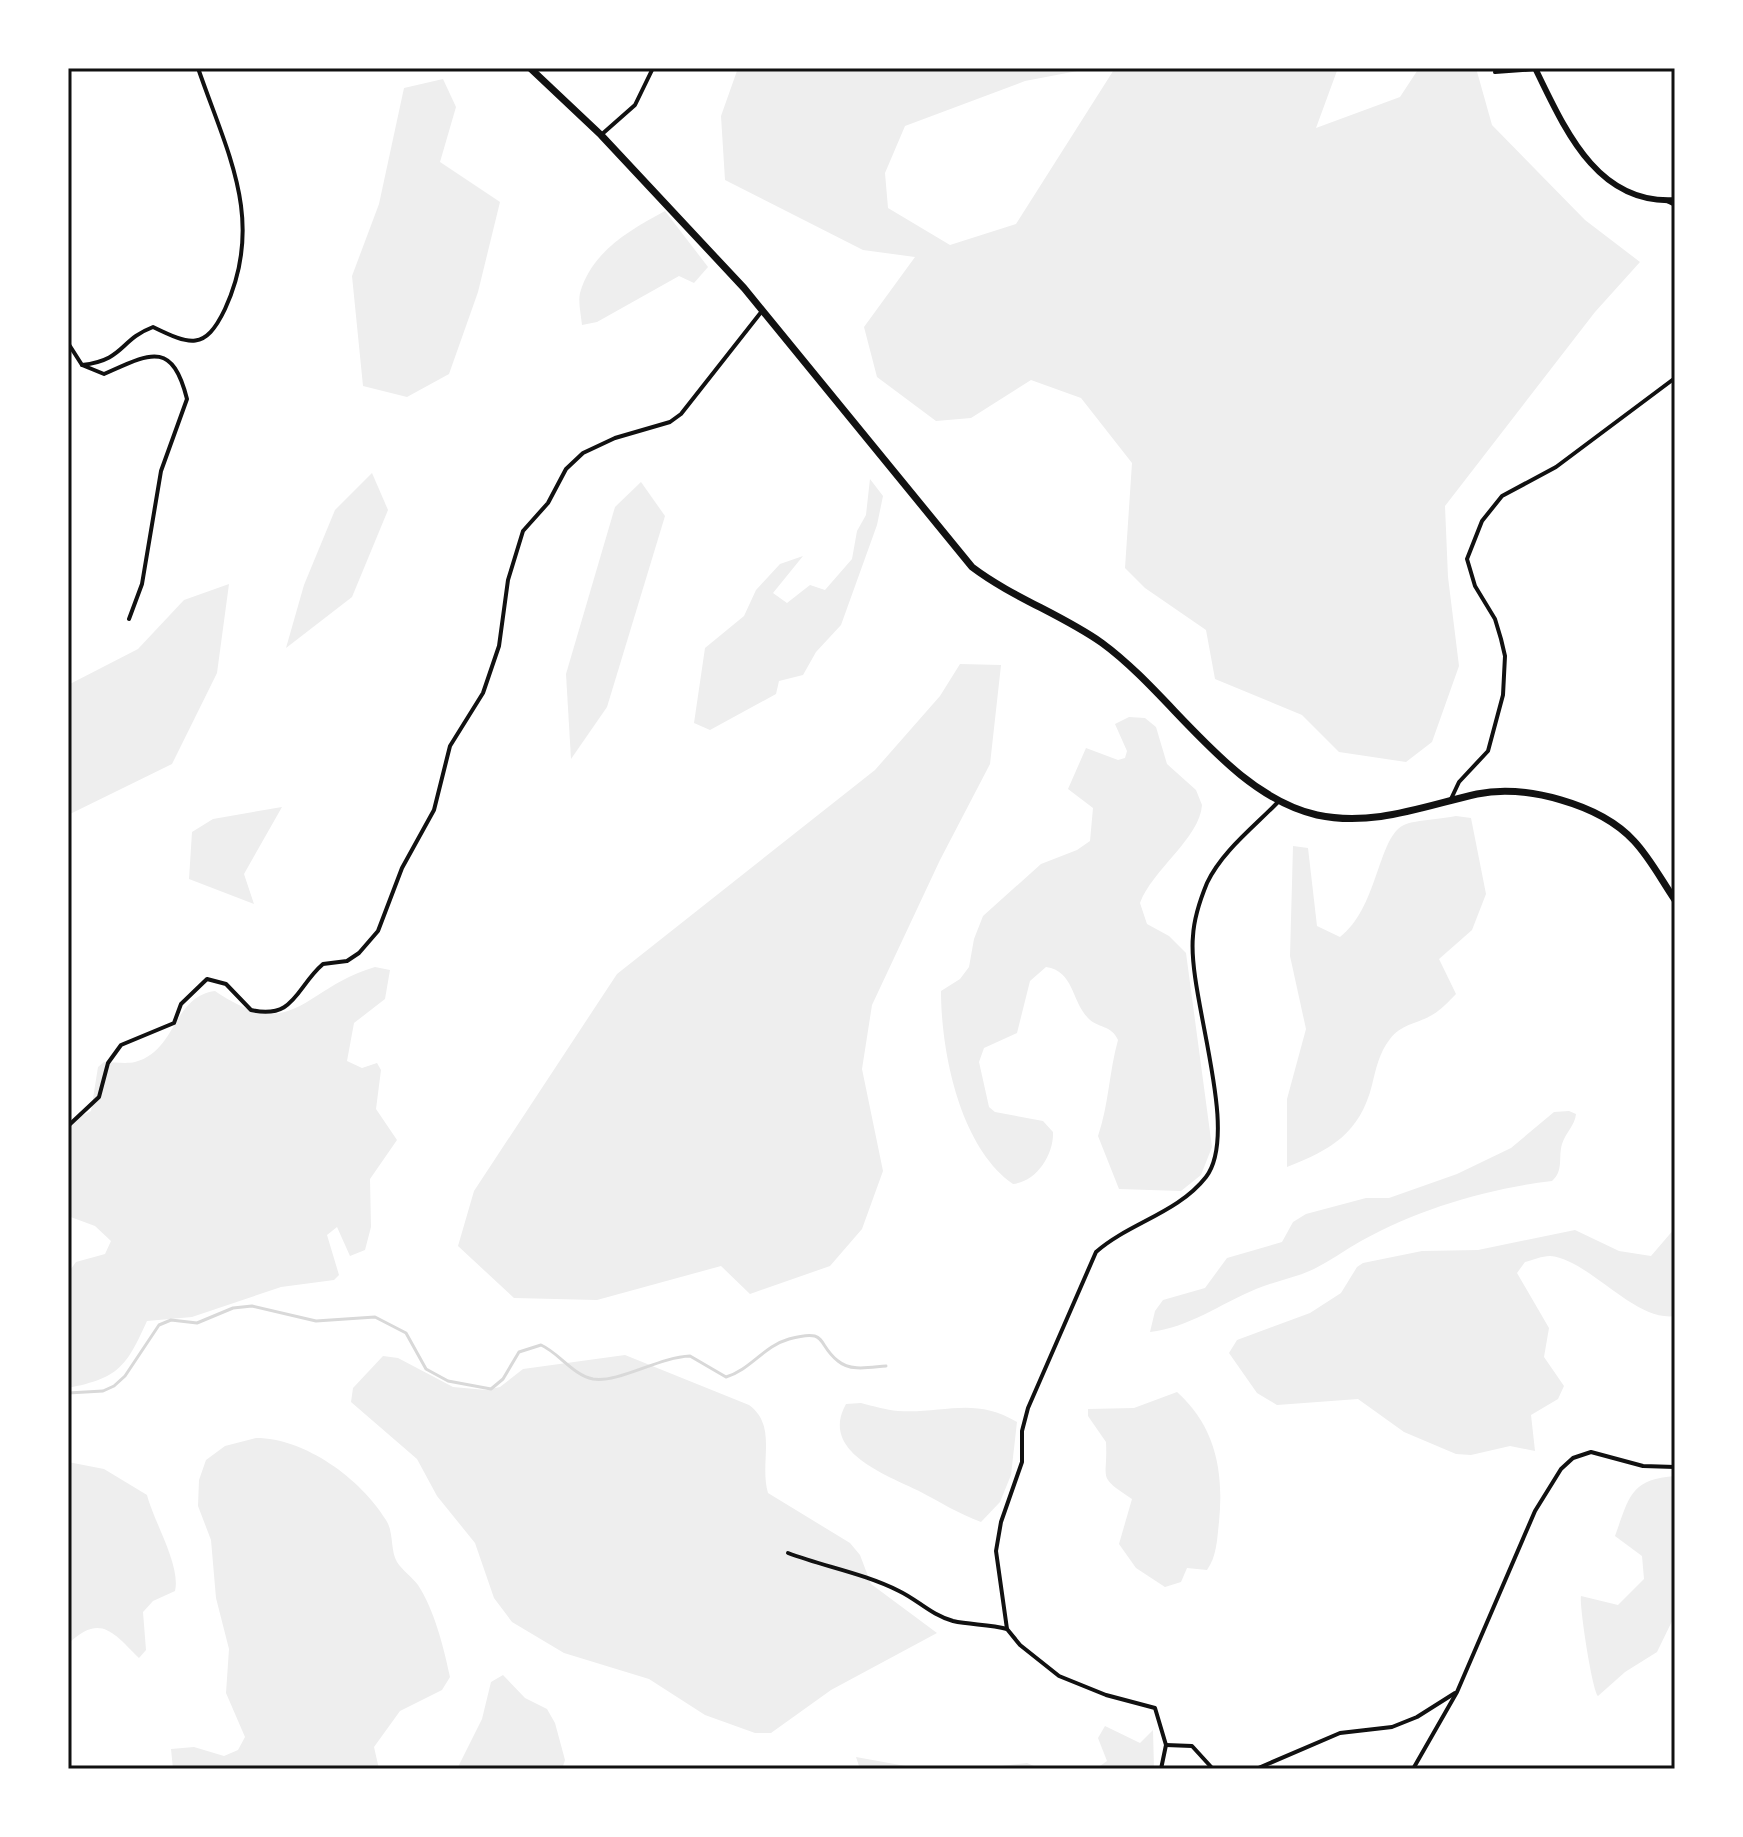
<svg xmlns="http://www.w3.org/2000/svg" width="1743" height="1837" viewBox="0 0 1743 1837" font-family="Montserrat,sans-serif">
<rect width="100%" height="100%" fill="#fff"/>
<g fill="#eee">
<path d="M 738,68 L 1093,68 L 1025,81 L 905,126 L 885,173 L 888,208 L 950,245 L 1016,224 L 1115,68 L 1338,68 L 1316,128 L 1400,97 L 1419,68 L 1476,68 L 1492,125 L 1585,220 L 1640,262 L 1595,312 L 1445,506 L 1448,577 L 1459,666 L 1432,742 L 1406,762 L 1339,752 L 1302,715 L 1215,679 L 1206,630 L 1145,588 L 1125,568 L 1132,463 L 1081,398 L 1031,380 L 971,418 L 936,421 L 877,377 L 864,327 L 915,257 L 863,250 L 725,180 L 721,116 Z"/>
<path d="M 443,79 L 456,107 L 440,162 L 500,202 L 478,292 L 449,374 L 407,397 L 363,386 L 352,276 L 379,204 L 404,88 Z"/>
<path d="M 665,211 L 708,267 L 694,283 L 679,276 L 597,322 L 582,325 C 581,315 578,302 580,293 C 592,251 630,230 665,211 Z"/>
<path d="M 372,473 L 388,510 L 352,597 L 286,648 L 304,585 L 335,510 Z"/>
<path d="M 870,479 L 883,496 L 877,525 L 841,625 L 816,652 L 803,675 L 779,681 L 776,694 L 710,730 L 694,723 L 705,648 L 744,616 L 756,590 L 780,564 L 803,556 L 773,593 L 787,603 L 810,585 L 825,590 L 852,559 L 857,531 L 866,515 Z"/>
<path d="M 641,482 L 665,516 L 607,707 L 571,759 L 566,674 L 615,507 Z"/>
<path d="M 229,584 L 217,673 L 172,764 L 68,815 L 68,685 L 138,649 L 184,600 Z"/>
<path d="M 960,664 L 1001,665 L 990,764 L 940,860 L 872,1005 L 862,1069 L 883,1171 L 862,1229 L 830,1266 L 750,1294 L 721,1266 L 597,1300 L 514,1298 L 458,1246 L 474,1191 L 617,974 L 875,770 L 940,696 Z"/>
<path d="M 1129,717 L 1145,718 L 1156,727 L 1167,764 L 1196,790 L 1202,805 C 1200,838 1152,870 1140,903 L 1147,924 L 1169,936 L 1186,953 L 1212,1147 L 1201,1175 L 1181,1191 L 1119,1189 L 1098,1136 C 1109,1104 1109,1072 1118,1040 C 1112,1025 1097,1028 1088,1018 C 1071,1000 1074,971 1046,967 L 1030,981 L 1017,1033 L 984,1048 L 979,1062 L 989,1107 L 995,1112 L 1043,1121 L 1053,1132 C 1054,1154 1037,1182 1013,1184 C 960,1147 941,1052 941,991 L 960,979 L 969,967 L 974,939 L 983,916 L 1041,864 L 1077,850 L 1090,841 L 1093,808 L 1068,789 L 1086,748 L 1118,760 L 1125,758 L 1127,751 L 1115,724 Z"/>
<path d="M 282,807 L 244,874 L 254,904 L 189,879 L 192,832 L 213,819 Z"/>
<path d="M 1456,816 L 1471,818 L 1486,894 L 1472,930 L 1439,959 L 1456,994 C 1449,1001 1441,1010 1432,1015 C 1417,1024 1401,1024 1390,1039 C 1379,1053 1376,1069 1372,1085 C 1360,1133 1331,1150 1287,1167 L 1287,1099 L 1306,1029 L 1290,956 L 1293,846 L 1308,848 L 1317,926 L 1340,937 C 1377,909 1378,840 1402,826 C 1411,820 1443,819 1456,816 Z"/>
<path d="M 375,967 L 390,970 L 385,999 L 354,1023 L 347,1061 L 362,1068 L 377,1063 L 381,1070 L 376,1109 L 397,1140 L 370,1179 L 371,1227 L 365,1250 L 350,1256 L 337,1227 L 327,1235 L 339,1275 L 334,1280 L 281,1287 L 192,1317 L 147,1321 C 126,1367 119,1378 68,1388 L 68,1273 L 76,1262 L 105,1254 L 111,1241 L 95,1226 L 68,1216 L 68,1123 L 91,1111 L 98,1067 L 104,1062 C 114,1062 126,1064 135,1062 C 177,1051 172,997 215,991 C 295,1045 302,988 375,967 Z"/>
<path d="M 1569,1111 L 1576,1114 C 1575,1125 1566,1132 1562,1144 C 1558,1157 1564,1171 1552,1181 C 1486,1189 1419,1209 1361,1241 C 1345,1250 1330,1261 1314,1269 C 1295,1278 1275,1281 1256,1289 C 1220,1304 1188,1328 1150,1332 L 1155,1311 L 1163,1300 L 1205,1288 L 1227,1258 L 1282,1242 L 1293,1222 L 1306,1214 L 1366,1198 L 1389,1198 L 1457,1174 L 1511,1148 L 1554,1112 Z"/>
<path d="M 1675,1228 L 1675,1316 C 1634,1322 1589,1259 1550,1256 C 1542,1256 1533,1260 1525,1262 L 1517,1273 L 1549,1328 L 1544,1357 L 1564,1386 L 1558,1399 L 1531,1415 L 1535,1451 L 1510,1446 L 1471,1455 L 1456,1454 L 1404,1432 L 1358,1399 L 1277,1405 L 1257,1393 L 1229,1353 L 1237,1340 L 1310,1313 L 1341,1293 L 1357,1267 L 1363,1263 L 1422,1251 L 1478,1250 L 1575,1230 L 1619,1251 L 1651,1256 Z"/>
<path d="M 625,1355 L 749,1405 C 778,1426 759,1462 768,1493 L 850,1543 L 860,1555 L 871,1584 L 937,1633 L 831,1690 L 771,1733 L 755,1733 L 705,1715 L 649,1679 L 564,1653 L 512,1622 L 494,1598 L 475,1543 L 437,1496 L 417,1459 L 351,1402 L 353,1388 L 383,1356 L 398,1358 L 453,1387 L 486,1390 L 500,1387 L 523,1369 Z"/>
<path d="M 1177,1392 C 1216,1427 1224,1472 1219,1522 C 1217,1539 1217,1556 1207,1570 L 1187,1568 L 1181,1582 L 1165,1587 L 1136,1568 L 1119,1544 L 1132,1499 C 1096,1475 1108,1481 1106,1442 L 1088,1416 L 1088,1409 L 1134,1408 Z"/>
<path d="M 861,1403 C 873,1406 886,1410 898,1411 C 943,1414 974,1396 1017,1422 L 1011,1475 L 1000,1502 L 981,1522 C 959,1514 940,1502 919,1491 C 887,1475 819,1452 846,1404 Z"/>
<path d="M 256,1438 C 305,1438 361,1479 386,1520 C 394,1532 390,1550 397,1562 C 402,1570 412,1577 418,1585 C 434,1609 444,1648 450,1677 L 442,1690 L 400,1711 L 374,1747 L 379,1769 L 173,1769 L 171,1749 L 194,1747 L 224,1756 L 238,1750 L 245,1737 L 226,1693 L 229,1649 L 216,1598 L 211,1540 L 198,1506 L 199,1480 L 206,1460 L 225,1446 Z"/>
<path d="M 68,1462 L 104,1469 L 147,1495 C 154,1522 181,1566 175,1591 L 153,1601 L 143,1612 L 146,1650 L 139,1658 C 113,1632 100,1613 68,1644 Z"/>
<path d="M 1675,1476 L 1675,1615 L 1657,1652 L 1625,1672 L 1598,1696 C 1592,1689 1579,1604 1581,1596 L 1618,1605 L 1644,1579 L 1642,1556 L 1615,1536 C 1629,1498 1630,1479 1675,1476 Z"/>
<path d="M 503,1675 L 525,1698 L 547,1709 L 555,1723 L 565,1760 L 562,1769 L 457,1769 L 482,1719 L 491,1682 Z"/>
<path d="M 1105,1726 L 1140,1743 L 1153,1730 L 1154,1769 L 1096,1769 L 1107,1761 L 1098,1738 Z"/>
<path d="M 856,1757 L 922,1769 L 860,1769 Z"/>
<path d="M 1027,1763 L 1041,1769 L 976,1769 Z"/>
</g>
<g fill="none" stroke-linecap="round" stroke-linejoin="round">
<path stroke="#d9d9d9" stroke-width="3" d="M 68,1393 L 103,1391 L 114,1386 L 125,1376 L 159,1325 L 171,1320 L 197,1323 L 233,1308 L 252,1306 L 316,1321 L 375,1317 L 406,1333 L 426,1369 L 448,1381 L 491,1389 L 503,1379 L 519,1352 L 541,1345 C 559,1353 573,1375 593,1379 C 619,1383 659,1357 690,1356 L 726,1377 C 750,1370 764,1346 789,1339 C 829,1328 816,1344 838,1361 C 851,1372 871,1367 886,1366"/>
<g stroke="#111" stroke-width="4">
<path d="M 1495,72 L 1536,69"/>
<path d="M 601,135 L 635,105 L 653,68"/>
<path d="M 1667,201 L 1675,205"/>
<path d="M 68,259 L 68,274"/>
<path d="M 68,343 L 82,365 L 104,374 C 149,354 172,339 187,399 L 161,471 L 142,584 L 129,619"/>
<path d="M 82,365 C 125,360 119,340 153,327 C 190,345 205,351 225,309 C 266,220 227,153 198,68"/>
<path d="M 1451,799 L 1459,782 L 1488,751 L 1503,695 L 1505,656 L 1501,639 L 1495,619 L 1475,586 L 1467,559 L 1482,521 L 1502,496 L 1556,467 L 1675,378"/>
<path d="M 68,1126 L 99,1097 L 108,1063 L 121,1045 L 174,1023 L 181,1004 L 207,979 L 226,984 L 251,1010 C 295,1020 296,987 323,964 L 347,961 L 359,953 L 378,931 L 402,868 L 434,810 L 450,746 L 483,693 L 499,646 L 508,580 L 523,531 L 548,503 L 566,469 L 583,453 L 615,438 L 670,422 L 681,414 L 762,311"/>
<path d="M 788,1553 C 825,1567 863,1573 899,1591 C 918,1600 931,1615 953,1621 C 971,1625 989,1624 1007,1629"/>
<path d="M 1166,1745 L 1192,1746 L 1213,1769"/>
<path d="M 1161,1769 L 1166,1745 L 1155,1708 L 1106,1695 L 1059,1676 L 1020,1645 L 1007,1629 L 996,1551 L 1001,1522 L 1022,1462 L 1022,1431 L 1028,1408 L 1096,1252 C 1129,1223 1178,1213 1206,1177 C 1241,1131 1187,995 1193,936 C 1194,918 1200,900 1207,883 C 1222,851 1255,826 1279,801"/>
<path d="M 1256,1769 L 1340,1733 L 1392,1727 L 1417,1717 L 1455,1693"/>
<path d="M 1413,1769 L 1457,1692 L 1535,1511 L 1561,1469 L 1573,1458 L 1591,1452 L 1643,1466 L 1675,1467"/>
</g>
<path stroke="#111" stroke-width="6" d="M 1535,68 C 1564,127 1596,205 1675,200"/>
<path stroke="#111" stroke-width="7" d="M 530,68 L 601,135 L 744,288 L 972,567 C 1013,598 1061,614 1102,643 C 1172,694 1230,795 1317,815 C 1373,827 1424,806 1477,794 C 1525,784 1600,804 1634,841 C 1650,858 1662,881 1675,900"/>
</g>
<rect width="1743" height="1837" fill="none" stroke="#ffffff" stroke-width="140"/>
<rect x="70" y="70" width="1603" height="1697" fill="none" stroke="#111" stroke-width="3"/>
</svg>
